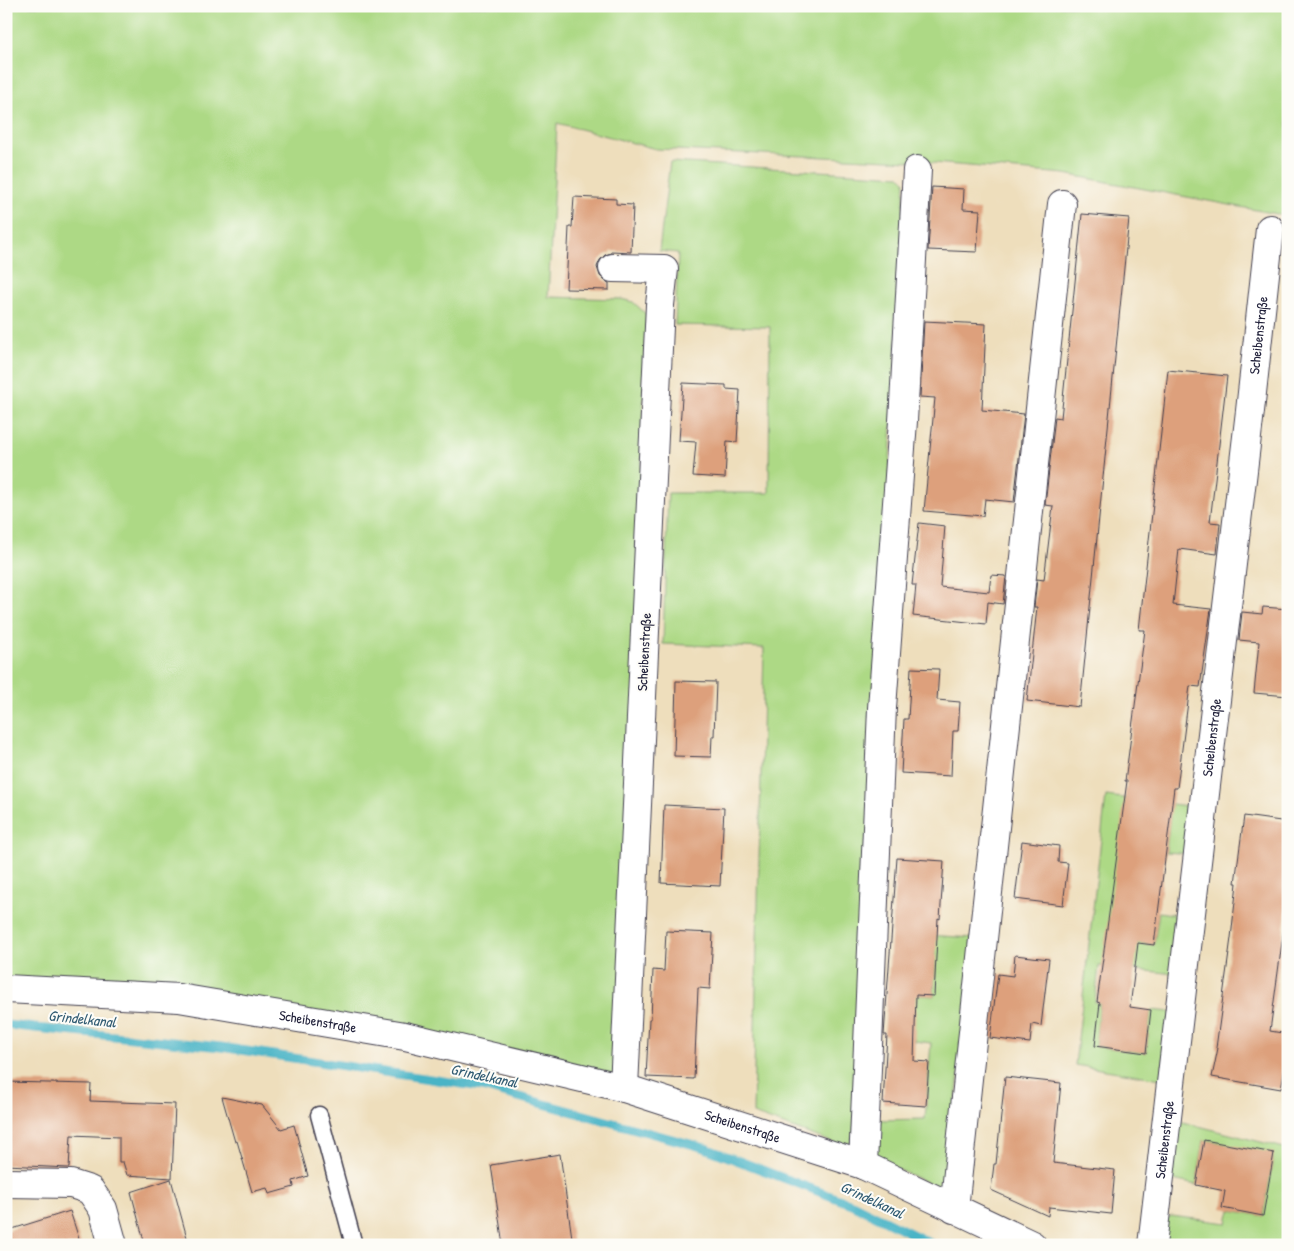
<svg xmlns="http://www.w3.org/2000/svg" width="1294" height="1251" viewBox="0 0 1294 1251" font-family="'Patrick Hand',sans-serif">
<rect width="100%" height="100%" fill="#fdfcf7"/>
<filter id="ink" filterUnits="userSpaceOnUse"><feTurbulence type="fractalNoise" baseFrequency=".02" numOctaves="2"/><feDisplacementMap in="SourceGraphic" scale="10" xChannelSelector="R" yChannelSelector="G"/><feConvolveMatrix kernelMatrix="1 2 1 2 8 2 1 2 1" color-interpolation-filters="sRGB"/></filter>
<filter id="wash" filterUnits="userSpaceOnUse"><feTurbulence type="fractalNoise" baseFrequency=".0096" numOctaves="4" result="noise"/><feDisplacementMap in="SourceGraphic" scale="20" xChannelSelector="R" yChannelSelector="G"/><feGaussianBlur stdDeviation="1.12" result="paint"/><feColorMatrix in="noise" values="0 0 0 0 0 0 0 0 0 0 0 0 0 0 0 0 0 1.4 0 .05"/><feComposite in="paint" operator="in"/></filter>
<g filter="url(#wash)">
<rect width="100%" height="100%" fill="#eedebc"/>
<g fill="#add985" stroke="#687e60">
<path d="M 6,6 L 1288,6 L 1288,216 L 1065,174 L 910,161 L 656,149 L 557,123 L 548,297 L 621,299 L 633,302 L 646,314 L 624,1088 L 405,1036 L 6,989 Z"/>
<path d="M 670,162 L 900,176 L 905,181 L 854,1130 L 850,1144 L 843,1146 L 753,1114 L 764,648 L 663,644 L 668,493 L 769,493 L 770,327 L 675,325 L 678,253 L 659,251 Z"/>
<path d="M 1106,796 L 1196,807 L 1191,854 L 1166,852 L 1170,817 L 1106,939 L 1154,945 L 1159,912 L 1183,916 L 1176,974 L 1099,966 L 1095,1002 L 1100,1003 L 1095,1046 L 1146,1053 L 1151,1010 L 1171,1012 L 1161,1079 L 1075,1065 Z"/>
<path d="M 910,934 L 974,938 L 946,1191 L 875,1159 L 876,1120 L 925,1119 L 931,1043 L 915,1041 L 897,994 L 934,996 L 936,951 Z"/>
<path d="M 1179,1121 L 1288,1149 L 1288,1245 L 1161,1245 L 1165,1219 L 1171,1216 L 1227,1223 L 1230,1210 L 1263,1216 L 1273,1158 L 1220,1143 L 1204,1140 L 1196,1185 L 1169,1179 Z"/>
</g>
<g fill="none" stroke-linecap="round" stroke-linejoin="round">
<path stroke="#49b4c6" stroke-width="9" d="M 6,1025 L 221,1047 L 482,1087 L 705,1148 L 854,1205 L 934,1245"/>
</g>
<g id="blocks">
<g fill="#dda07c">
<path d="M 932,187 L 964,189 L 963,209 L 980,210 L 977,252 L 928,250 Z"/>
<path d="M 574,197 L 616,199 L 616,204 L 633,205 L 631,252 L 611,251 L 611,253 L 605,255 L 600,260 L 597,267 L 600,276 L 605,281 L 609,283 L 609,290 L 566,289 L 569,227 L 572,227 Z"/>
<path d="M 1082,214 L 1129,218 L 1080,707 L 1027,701 L 1037,607 L 1034,607 L 1037,579 L 1044,580 L 1053,506 L 1045,505 L 1055,417 L 1061,418 Z"/>
<path d="M 924,321 L 986,324 L 982,410 L 1024,414 L 1014,502 L 985,499 L 983,516 L 924,511 L 935,398 L 920,397 Z"/>
<path d="M 1168,370 L 1227,376 L 1210,522 L 1220,523 L 1217,554 L 1179,549 L 1173,605 L 1211,609 L 1200,687 L 1190,686 L 1177,788 L 1174,788 L 1154,945 L 1138,943 L 1130,1007 L 1151,1010 L 1146,1053 L 1095,1046 L 1100,1003 L 1097,1002 L 1127,781 L 1125,781 L 1145,630 L 1139,630 Z"/>
<path d="M 683,383 L 726,385 L 726,389 L 740,390 L 737,442 L 727,441 L 725,478 L 693,476 L 696,442 L 679,441 Z"/>
<path d="M 919,523 L 945,526 L 940,587 L 989,592 L 991,575 L 1006,576 L 1003,604 L 988,602 L 986,624 L 913,616 L 916,585 L 912,585 Z"/>
<path d="M 1263,607 L 1288,609 L 1288,696 L 1254,693 L 1259,642 L 1239,640 L 1242,612 L 1262,614 Z"/>
<path d="M 911,668 L 939,669 L 937,700 L 960,702 L 958,731 L 953,731 L 951,776 L 901,773 L 904,719 L 908,719 Z"/>
<path d="M 676,681 L 716,682 L 714,736 L 712,736 L 711,757 L 674,756 Z"/>
<path d="M 664,805 L 724,808 L 720,886 L 661,883 Z"/>
<path d="M 1244,816 L 1288,822 L 1288,898 L 1270,1031 L 1288,1034 L 1288,1050 L 1281,1089 L 1212,1077 L 1218,1048 L 1216,1048 L 1231,938 L 1237,883 L 1235,883 Z"/>
<path d="M 1022,841 L 1059,846 L 1058,862 L 1068,863 L 1063,905 L 1015,899 Z"/>
<path d="M 897,858 L 944,861 L 940,919 L 938,918 L 934,996 L 916,995 L 914,1061 L 929,1062 L 926,1106 L 883,1103 L 887,1035 L 884,1035 Z"/>
<path d="M 666,931 L 713,933 L 710,989 L 698,988 L 694,1079 L 646,1077 L 649,1019 L 651,1019 L 653,970 L 664,971 Z"/>
<path d="M 1015,955 L 1049,959 L 1041,1026 L 1032,1024 L 1030,1043 L 990,1038 L 998,974 L 1013,976 Z"/>
<path d="M 1005,1077 L 1061,1083 L 1053,1163 L 1115,1170 L 1111,1214 L 1049,1207 L 1048,1216 L 991,1190 L 994,1164 L 996,1164 Z"/>
<path d="M 6,1082 L 91,1084 L 90,1101 L 175,1104 L 172,1178 L 127,1175 L 123,1162 L 119,1162 L 119,1137 L 71,1135 L 69,1168 L 6,1165 Z"/>
<path d="M 222,1097 L 262,1105 L 281,1129 L 294,1125 L 308,1176 L 293,1181 L 294,1187 L 269,1194 L 267,1188 L 252,1192 L 237,1141 L 235,1142 Z"/>
<path d="M 1204,1140 L 1274,1153 L 1263,1216 L 1222,1208 L 1225,1191 L 1196,1185 Z"/>
<path d="M 560,1154 L 573,1245 L 503,1245 L 491,1165 Z"/>
<path d="M 171,1179 L 189,1245 L 145,1245 L 131,1192 Z"/>
<path d="M 70,1211 L 81,1245 L 6,1245 L 6,1231 Z"/>
</g>
</g>
</g>
<g filter="url(#ink)">
<use href="#blocks" fill-opacity="0" stroke="#413e4e" stroke-width="1"/>
<g fill="none" stroke-linecap="round" stroke-linejoin="round">
<defs>
<path id="service" d="M 319,1115 L 354,1245"/>
<g id="minor">
<path d="M 613,268 L 664,269 L 660,305 L 624,1088"/>
<path id="s1" d="M 6,989 L 179,998 L 405,1036 L 624,1088 L 863,1165 L 1032,1245"/>
<path d="M 863,1165 L 882,708 L 903,421 L 917,170"/>
<path d="M 6,1183 L 71,1184 L 90,1190 L 103,1209 L 113,1245"/>
<path d="M 954,1209 L 1062,204"/>
<path id="s2" d="M 1152,1245 L 1250,411 L 1270,229"/>
</g>
</defs>
<use href="#service" stroke="#413e4e" stroke-width="19"/>
<use href="#minor" stroke="#413e4e" stroke-width="30"/>
<use href="#service" stroke="#fff" stroke-width="16"/>
<use href="#minor" stroke="#fff" stroke-width="28"/>
</g>
</g>
<g text-anchor="middle" stroke-width="4" stroke-linejoin="round" paint-order="stroke">
<g font-size="14" fill="#22223b" stroke="#fdfcf7">
<text dy="5" stroke="none"><textPath href="#s2" startOffset="916">Scheibenstraße</textPath></text>
<text transform="translate(644 652) rotate(-87)" y="5">Scheibenstraße</text>
<text dy="5" stroke="none"><textPath href="#s2" startOffset="511">Scheibenstraße</textPath></text>
<text dy="5" stroke="none"><textPath href="#s1" startOffset="314">Scheibenstraße</textPath></text>
<text dy="5" stroke="none"><textPath href="#s1" startOffset="752">Scheibenstraße</textPath></text>
<text dy="5" stroke="none"><textPath href="#s2" startOffset="106">Scheibenstraße</textPath></text>
</g>
<g font-size="15" font-style="italic" fill="#325c73" stroke="#fdfcf7">
<text transform="translate(82 1019) rotate(6)" y="5">Grindelkanal</text>
<text transform="translate(484 1076) rotate(12)" y="5">Grindelkanal</text>
<text transform="translate(872 1200) rotate(25)" y="5">Grindelkanal</text>
</g>
</g>
<rect width="1294" height="1251" fill="none" stroke="#fdfcf7" stroke-width="25"/>
</svg>
